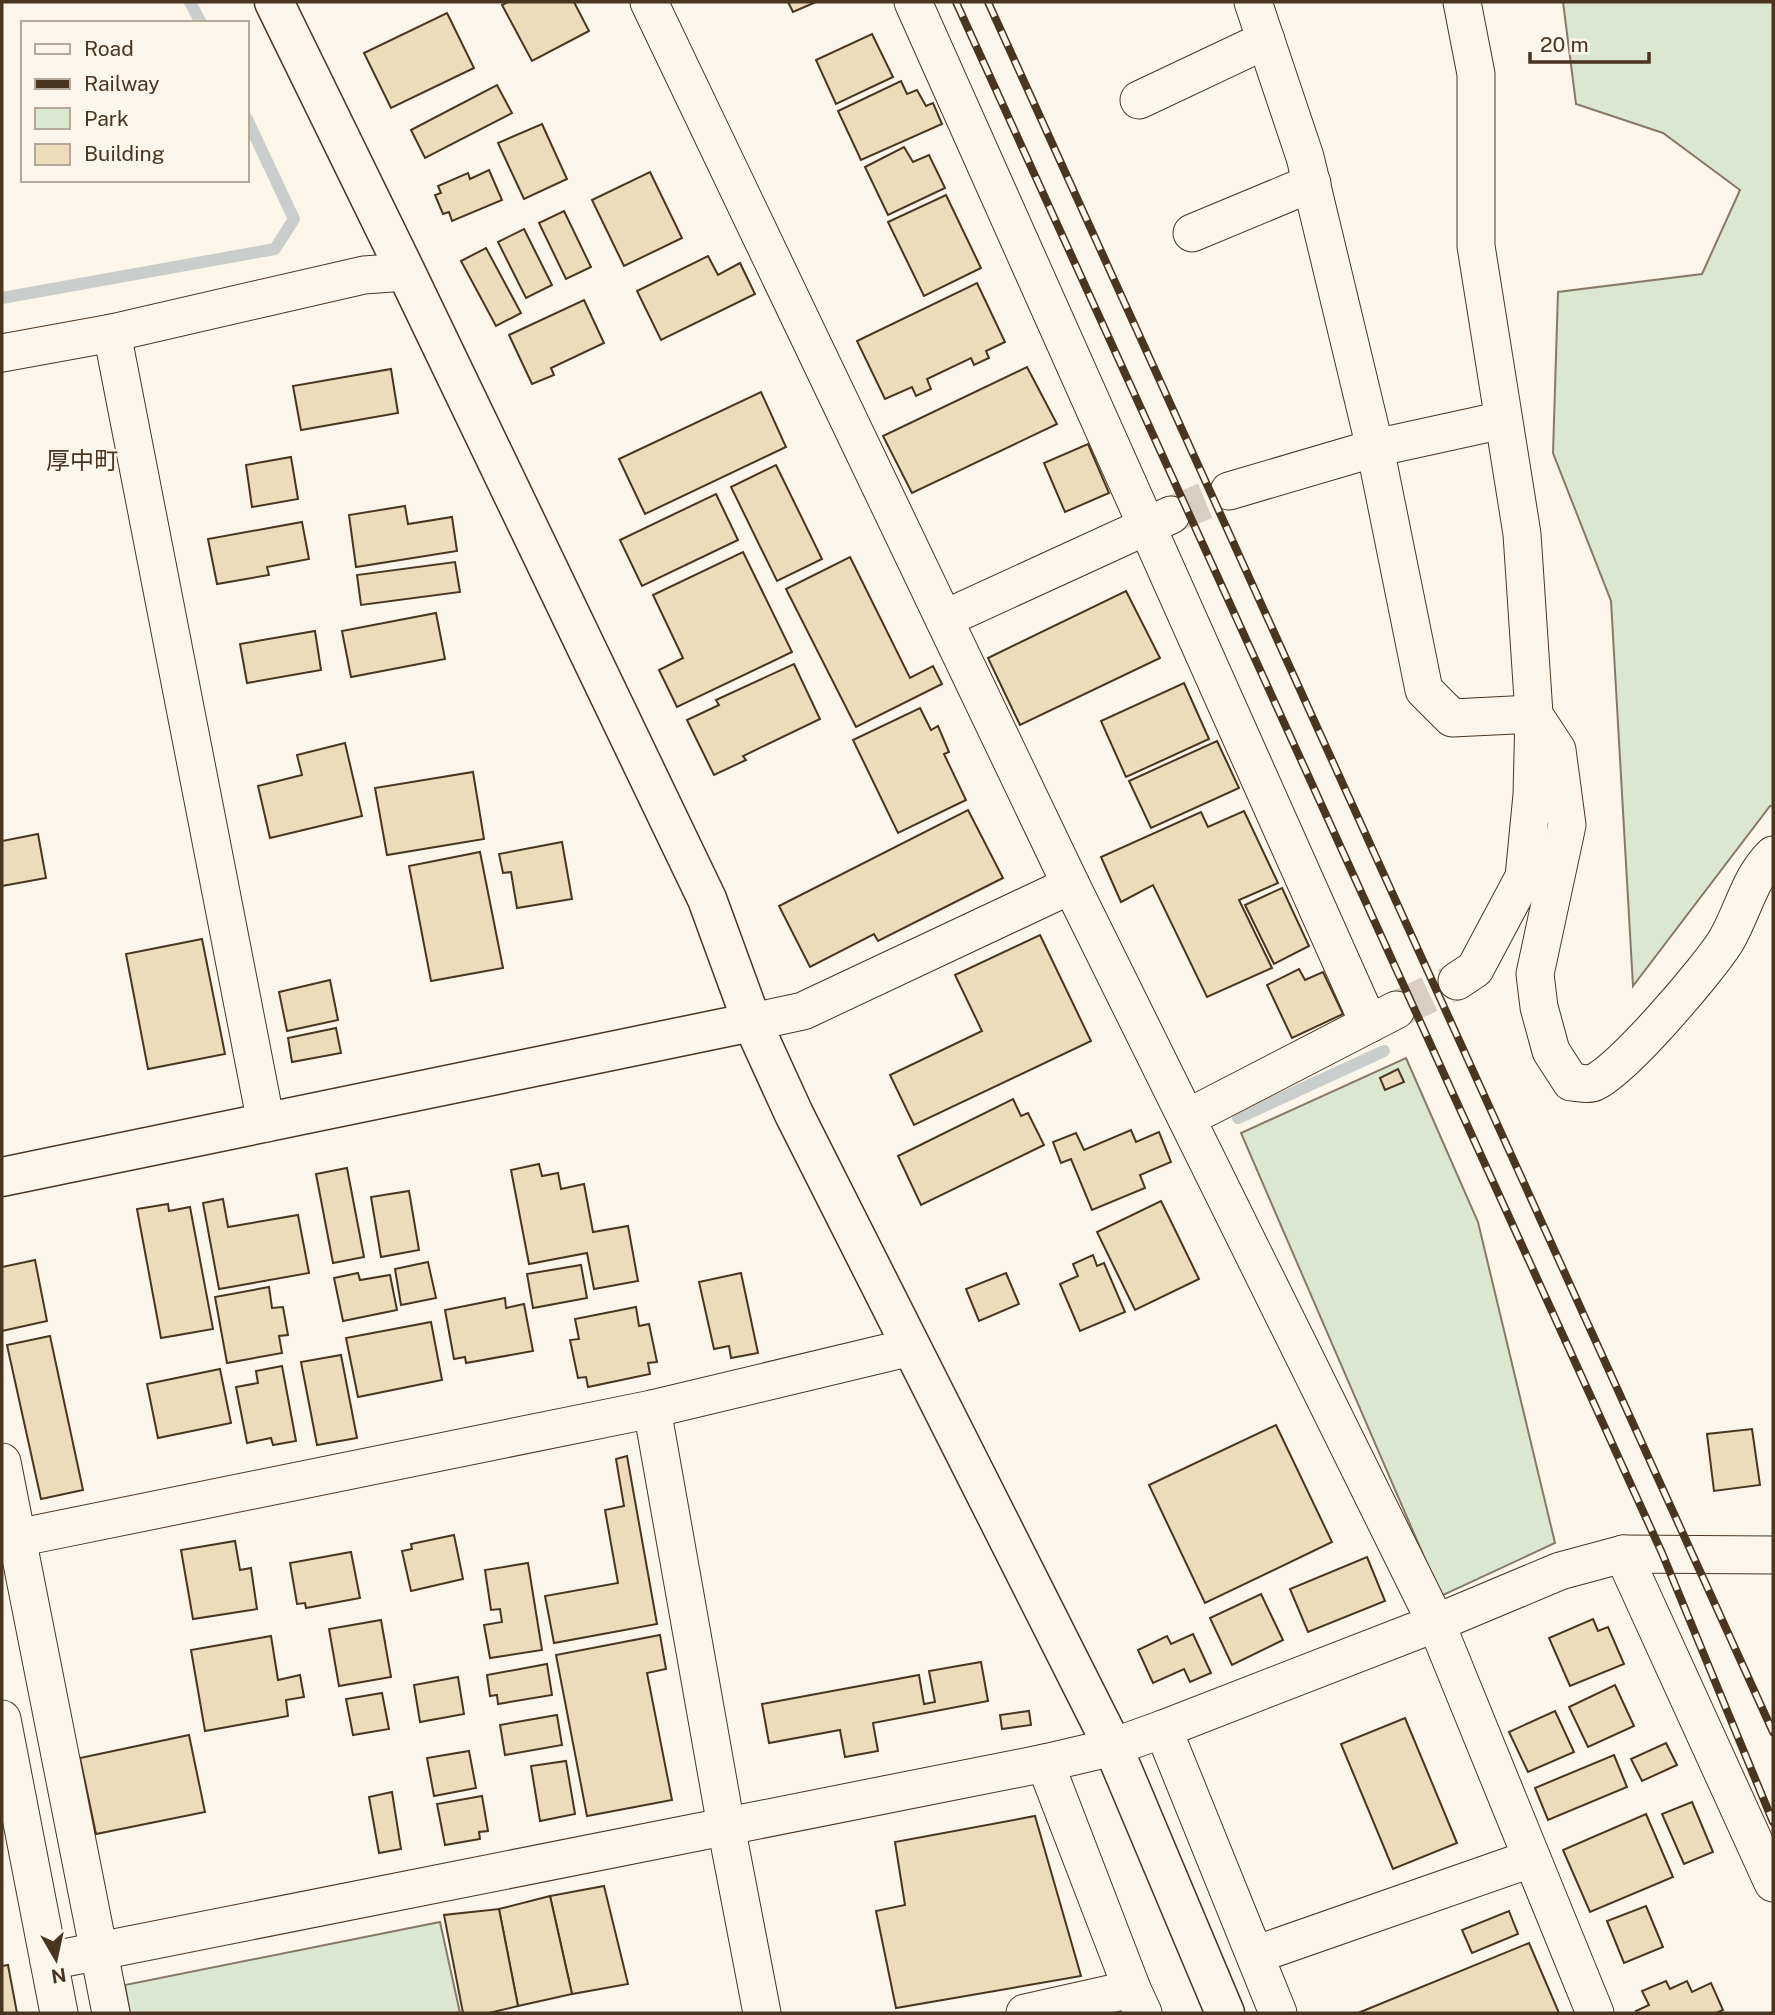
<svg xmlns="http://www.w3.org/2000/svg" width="1775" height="2015" viewBox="0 0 1775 2015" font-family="'Public Sans','Noto Sans JP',sans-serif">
<rect width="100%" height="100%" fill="#fbf6e9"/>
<g fill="#dce7d0" stroke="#887966" stroke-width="2">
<path d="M 1563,2 L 1773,2 L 1773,806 L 1770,806 L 1633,986 L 1611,601 L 1553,453 L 1558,292 L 1702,274 L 1740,190 L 1663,133 L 1576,104 Z"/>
<path d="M 1406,1058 L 1478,1222 L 1555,1543 L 1441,1596 L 1241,1133 Z"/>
<path d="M 440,1922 L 460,2013 L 130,2013 L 125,1985 Z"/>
</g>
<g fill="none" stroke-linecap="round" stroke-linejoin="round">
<g stroke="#c9cecd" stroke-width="12">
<path d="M 190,2 L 201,23"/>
<path d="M 2,298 L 275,249 L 294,219 L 247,119"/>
<path d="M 1238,1118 L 1384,1051"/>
</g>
</g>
<g fill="#ecdcbc" stroke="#4a3520" stroke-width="2">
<path d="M 508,2 L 574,2 L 589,31 L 532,61 L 502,5 Z"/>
<path d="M 788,2 L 816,2 L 793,12 Z"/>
<path d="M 447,13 L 474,68 L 391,108 L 364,53 Z"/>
<path d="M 872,34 L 893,77 L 836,104 L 816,60 Z"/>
<path d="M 901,81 L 907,94 L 917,90 L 926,106 L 933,103 L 942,124 L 861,160 L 838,111 Z"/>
<path d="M 497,85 L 512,113 L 425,158 L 411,130 Z"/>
<path d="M 542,124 L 567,179 L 524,199 L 498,143 Z"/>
<path d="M 904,147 L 913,162 L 929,155 L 945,188 L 888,215 L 865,167 Z"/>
<path d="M 489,170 L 502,200 L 452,221 L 449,212 L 443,214 L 435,195 L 441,193 L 438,186 L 468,173 L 470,179 Z"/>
<path d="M 650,172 L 682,238 L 624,266 L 592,200 Z"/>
<path d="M 946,195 L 981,268 L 924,296 L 888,222 Z"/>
<path d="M 564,211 L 591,267 L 566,279 L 539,223 Z"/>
<path d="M 524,229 L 552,285 L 526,298 L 498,242 Z"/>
<path d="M 486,248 L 521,313 L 496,326 L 461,261 Z"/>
<path d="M 708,256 L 718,275 L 740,263 L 755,294 L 661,340 L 637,291 Z"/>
<path d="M 977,283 L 1005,342 L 986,351 L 989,358 L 974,365 L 971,358 L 927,379 L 931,389 L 916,396 L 912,387 L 885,399 L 857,341 Z"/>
<path d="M 584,300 L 604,343 L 551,368 L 554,375 L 532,384 L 509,335 Z"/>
<path d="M 1027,367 L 1057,424 L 912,493 L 883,436 Z"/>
<path d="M 391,369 L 398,413 L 301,430 L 293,386 Z"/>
<path d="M 761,392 L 786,447 L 645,514 L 619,459 Z"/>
<path d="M 1088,444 L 1109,493 L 1065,512 L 1044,463 Z"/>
<path d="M 291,457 L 298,499 L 252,507 L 246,465 Z"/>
<path d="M 776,465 L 822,559 L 777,581 L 731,487 Z"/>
<path d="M 716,494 L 738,540 L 642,586 L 620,540 Z"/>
<path d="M 405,506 L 408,524 L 452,517 L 457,551 L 356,567 L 349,515 Z"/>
<path d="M 302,522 L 309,559 L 267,567 L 269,575 L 217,584 L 208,539 Z"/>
<path d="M 743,552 L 792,652 L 677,707 L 659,670 L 683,658 L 653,595 Z"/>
<path d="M 850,557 L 910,678 L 933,666 L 942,684 L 856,727 L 786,589 Z"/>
<path d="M 455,562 L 460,592 L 361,605 L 357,575 Z"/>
<path d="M 1126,591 L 1160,658 L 1020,725 L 988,658 Z"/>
<path d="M 436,613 L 445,659 L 351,677 L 342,631 Z"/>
<path d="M 315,631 L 321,670 L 247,683 L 240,644 Z"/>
<path d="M 794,664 L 820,719 L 743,756 L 746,760 L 714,775 L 687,720 L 719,705 L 716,700 Z"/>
<path d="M 1184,683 L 1209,739 L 1126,777 L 1101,721 Z"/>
<path d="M 920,708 L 931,730 L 938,726 L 949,752 L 944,754 L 966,800 L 898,833 L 853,740 Z"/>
<path d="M 1217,741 L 1239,788 L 1151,828 L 1129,781 Z"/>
<path d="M 345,743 L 362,816 L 270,838 L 258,786 L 302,775 L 297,755 Z"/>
<path d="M 473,772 L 484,839 L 387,855 L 375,788 Z"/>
<path d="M 968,810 L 1003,878 L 878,941 L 874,934 L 810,967 L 779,906 Z"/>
<path d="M 1244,811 L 1278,883 L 1239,900 L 1272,968 L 1207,997 L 1153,885 L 1121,902 L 1101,857 L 1201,812 L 1208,827 Z"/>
<path d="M 38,834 L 46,878 L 2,886 L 2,841 Z"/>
<path d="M 562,842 L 572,899 L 517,908 L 511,872 L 503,873 L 499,854 Z"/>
<path d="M 480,852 L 503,968 L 431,981 L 409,866 Z"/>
<path d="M 1282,888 L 1309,946 L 1274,964 L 1245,905 Z"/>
<path d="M 1040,935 L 1091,1041 L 914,1125 L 890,1075 L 982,1031 L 955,975 Z"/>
<path d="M 202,939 L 225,1054 L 148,1069 L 126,954 Z"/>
<path d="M 1299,969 L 1305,980 L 1323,972 L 1343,1014 L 1292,1038 L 1267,985 Z"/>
<path d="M 330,980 L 338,1020 L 287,1031 L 279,992 Z"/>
<path d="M 336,1028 L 341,1053 L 292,1062 L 288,1038 Z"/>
<path d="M 1398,1069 L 1404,1082 L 1385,1090 L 1380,1078 Z"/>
<path d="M 1013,1099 L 1021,1116 L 1028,1113 L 1044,1145 L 921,1205 L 898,1156 Z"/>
<path d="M 1131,1130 L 1136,1142 L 1159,1132 L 1171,1162 L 1140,1175 L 1145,1188 L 1092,1210 L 1071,1159 L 1061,1163 L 1053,1142 L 1076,1133 L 1084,1150 Z"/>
<path d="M 539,1164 L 542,1176 L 558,1173 L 561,1189 L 584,1184 L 593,1232 L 628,1226 L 638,1281 L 594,1289 L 587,1253 L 529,1264 L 511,1170 Z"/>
<path d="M 347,1168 L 364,1257 L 333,1263 L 316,1174 Z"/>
<path d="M 409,1191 L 419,1250 L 381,1257 L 371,1197 Z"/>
<path d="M 223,1199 L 228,1227 L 298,1215 L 309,1273 L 219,1289 L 203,1203 Z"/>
<path d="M 1161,1201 L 1199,1279 L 1135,1310 L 1097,1232 Z"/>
<path d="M 168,1204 L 169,1211 L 190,1207 L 213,1329 L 161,1338 L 137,1209 Z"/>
<path d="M 1093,1255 L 1097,1266 L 1104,1263 L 1125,1312 L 1080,1331 L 1060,1284 L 1078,1276 L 1073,1264 Z"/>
<path d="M 35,1260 L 47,1321 L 2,1331 L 2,1267 Z"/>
<path d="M 428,1262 L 436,1298 L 401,1305 L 395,1269 Z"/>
<path d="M 581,1265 L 587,1298 L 533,1308 L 527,1274 Z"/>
<path d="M 358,1273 L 360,1280 L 390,1275 L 397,1310 L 343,1321 L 334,1278 Z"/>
<path d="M 741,1273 L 758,1353 L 731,1358 L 729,1346 L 714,1349 L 699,1282 Z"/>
<path d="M 1006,1273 L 1019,1304 L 979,1321 L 966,1289 Z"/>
<path d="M 269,1287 L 272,1308 L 283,1307 L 288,1335 L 279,1336 L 282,1353 L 227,1363 L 215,1297 Z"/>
<path d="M 505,1298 L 506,1308 L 524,1304 L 533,1351 L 466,1363 L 465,1357 L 454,1359 L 445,1310 Z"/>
<path d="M 636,1307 L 639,1326 L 649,1324 L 657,1362 L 648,1363 L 650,1374 L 588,1387 L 586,1377 L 578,1378 L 570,1340 L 579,1339 L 575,1319 Z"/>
<path d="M 431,1322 L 442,1380 L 358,1397 L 346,1338 Z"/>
<path d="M 50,1336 L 83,1490 L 41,1499 L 7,1345 Z"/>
<path d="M 341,1355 L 357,1438 L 317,1445 L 301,1362 Z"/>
<path d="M 282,1366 L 296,1441 L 273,1445 L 271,1438 L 247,1443 L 236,1387 L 258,1383 L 256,1371 Z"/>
<path d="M 220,1369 L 231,1423 L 158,1438 L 147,1384 Z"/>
<path d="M 1276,1425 L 1332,1542 L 1205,1603 L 1149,1485 Z"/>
<path d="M 1752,1429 L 1760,1485 L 1714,1491 L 1707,1434 Z"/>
<path d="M 627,1456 L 657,1624 L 554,1643 L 545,1596 L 618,1583 L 605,1510 L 624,1506 L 616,1459 Z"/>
<path d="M 454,1535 L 463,1579 L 411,1591 L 402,1551 L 412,1549 L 411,1544 Z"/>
<path d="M 235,1541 L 240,1570 L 251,1568 L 257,1609 L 193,1619 L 181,1550 Z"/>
<path d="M 351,1552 L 360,1598 L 306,1608 L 305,1603 L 297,1604 L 290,1563 Z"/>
<path d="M 1367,1557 L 1385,1601 L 1308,1632 L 1290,1589 Z"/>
<path d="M 528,1563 L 542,1650 L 490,1658 L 484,1625 L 502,1622 L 500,1609 L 491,1610 L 485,1570 Z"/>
<path d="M 1261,1594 L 1283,1640 L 1232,1665 L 1210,1618 Z"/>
<path d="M 1593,1619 L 1598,1631 L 1608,1627 L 1624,1664 L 1570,1686 L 1549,1638 Z"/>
<path d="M 381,1620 L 391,1677 L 339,1686 L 329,1629 Z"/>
<path d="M 1193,1634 L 1211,1673 L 1190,1682 L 1184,1669 L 1153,1683 L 1138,1650 L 1167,1636 L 1171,1644 Z"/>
<path d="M 660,1635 L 666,1669 L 647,1673 L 672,1800 L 587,1816 L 556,1655 Z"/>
<path d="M 271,1636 L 278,1680 L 300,1675 L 304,1697 L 286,1700 L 288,1716 L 205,1731 L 191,1650 Z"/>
<path d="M 981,1662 L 988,1701 L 873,1723 L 878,1751 L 845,1757 L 840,1730 L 769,1743 L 762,1704 L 919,1675 L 924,1704 L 935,1702 L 929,1671 Z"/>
<path d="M 547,1664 L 552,1695 L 498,1704 L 497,1695 L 490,1696 L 487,1675 Z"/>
<path d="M 458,1677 L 464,1714 L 420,1722 L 414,1685 Z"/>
<path d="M 1615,1685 L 1634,1726 L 1588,1747 L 1569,1707 Z"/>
<path d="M 382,1693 L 389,1729 L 353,1735 L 346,1699 Z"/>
<path d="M 1029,1711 L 1031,1725 L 1002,1729 L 1000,1715 Z"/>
<path d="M 1555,1711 L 1574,1752 L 1528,1772 L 1509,1732 Z"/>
<path d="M 557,1715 L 562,1745 L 505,1755 L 500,1725 Z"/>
<path d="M 1405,1718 L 1457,1843 L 1393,1869 L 1341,1744 Z"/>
<path d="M 189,1735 L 205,1812 L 96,1834 L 80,1758 Z"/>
<path d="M 1666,1743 L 1677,1765 L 1642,1781 L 1631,1759 Z"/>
<path d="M 469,1751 L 476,1788 L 434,1796 L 427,1758 Z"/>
<path d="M 1614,1755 L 1627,1787 L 1548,1820 L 1535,1788 Z"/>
<path d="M 566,1761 L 575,1814 L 540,1821 L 531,1766 Z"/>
<path d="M 392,1792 L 401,1849 L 379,1853 L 369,1797 Z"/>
<path d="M 482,1796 L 488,1831 L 479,1832 L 480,1839 L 445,1845 L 437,1804 Z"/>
<path d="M 1692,1802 L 1713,1852 L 1684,1864 L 1662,1814 Z"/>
<path d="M 1646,1814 L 1673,1877 L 1590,1912 L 1563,1850 Z"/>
<path d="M 1035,1816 L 1081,1976 L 896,2008 L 876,1911 L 905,1905 L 895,1842 Z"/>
<path d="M 604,1886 L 628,1984 L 572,1994 L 550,1896 Z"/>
<path d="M 550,1896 L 572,1994 L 518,2006 L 499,1909 Z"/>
<path d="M 1646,1906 L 1663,1947 L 1624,1963 L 1607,1921 Z"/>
<path d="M 499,1909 L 518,2006 L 489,2013 L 463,2013 L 444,1915 Z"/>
<path d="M 1509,1911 L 1518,1934 L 1472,1953 L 1462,1930 Z"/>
<path d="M 1529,1943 L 1559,2013 L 1358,2013 Z"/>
<path d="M 8,1965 L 17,2013 L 2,2013 L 2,1966 Z"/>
<path d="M 1666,1981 L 1670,1989 L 1687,1981 L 1692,1992 L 1711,1983 L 1723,2010 L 1716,2013 L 1637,2013 L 1636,2011 L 1649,2005 L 1642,1991 Z"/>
</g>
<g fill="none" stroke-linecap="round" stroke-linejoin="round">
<g stroke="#d8cfc1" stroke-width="37" stroke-dasharray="37 18" stroke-linecap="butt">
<path d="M 1171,515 L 1229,491"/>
<path d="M 1396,1010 L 1457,981"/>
</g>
<defs>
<g id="street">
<path d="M 649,2 L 1071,885 L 1436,1623 L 1595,2013"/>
<path d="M 913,2 L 1369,1024"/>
<path d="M 1253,2 L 1305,157 L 1375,448 L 1424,690 L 1452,718 L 1534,714"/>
<path d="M 1139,100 L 1266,40"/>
<path d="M 1192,233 L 1312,183"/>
<path d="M 112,333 L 266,1123"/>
<path d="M 2,353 L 112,333 L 364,275 L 406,272"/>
<path d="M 1229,491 L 1375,448 L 1503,420"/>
<path d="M 944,619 L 1171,515"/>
<path d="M 1538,721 L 1557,750 L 1567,825 L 1535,974 L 1539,1007 L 1551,1051 L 1571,1082 C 1577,1082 1586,1085 1592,1083 C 1617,1077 1713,964 1727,939 C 1743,911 1750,877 1773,855"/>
<path d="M 1457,981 L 1475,969 L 1524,877 L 1532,795 L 1534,714 L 1522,534 L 1476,246 L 1476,74 L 1462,2"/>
<path d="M 752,1022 L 803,1011 L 1071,885"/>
<path d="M 1187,1118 L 1396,1010"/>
<path d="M 652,1409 L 726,1826 L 762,2013"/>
<path d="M 2,1462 L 111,2013"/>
<path d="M 2,1541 L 652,1409 L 911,1347"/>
<path d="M 1623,1554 L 1773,1883"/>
<path d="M 2,1719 L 59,2013"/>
<path d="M 1163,1729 L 1278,2013"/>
<path d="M 1045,1763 L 1132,1989 L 1143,2013"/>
<path d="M 1255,1955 L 1530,1859"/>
<path d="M 49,1961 L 1045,1763 L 1113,1747 L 1163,1729 L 1436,1623 L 1560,1571 L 1623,1554 L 1773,1555"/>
<path d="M 1025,2013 L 1132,1989"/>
</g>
<g id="secondary">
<path d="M 274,2 L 406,272 L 707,899 L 752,1022 L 794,1114 L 1113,1747 L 1225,2013"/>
<path d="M 2,1177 L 752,1022"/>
</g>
</defs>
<use href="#street" stroke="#4a3520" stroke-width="39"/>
<use href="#secondary" stroke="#4a3520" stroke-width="41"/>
<use href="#street" stroke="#fbf6e9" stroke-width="37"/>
<use href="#secondary" stroke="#fbf6e9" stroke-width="38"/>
<defs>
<g id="rail">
<path d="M 956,2 L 1662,1553 L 1773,1822"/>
<path d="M 988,2 L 1773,1732"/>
</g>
</defs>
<use href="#rail" stroke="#4a3520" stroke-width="8"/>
<use href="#rail" stroke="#fbf6e9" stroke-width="5" stroke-dasharray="16" stroke-linecap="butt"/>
</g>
<g text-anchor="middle" stroke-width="5" stroke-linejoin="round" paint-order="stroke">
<g font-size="24" fill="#4a3520" stroke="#fbf6e9">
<text x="82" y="469">厚中町</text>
</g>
</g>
<rect width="1775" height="2015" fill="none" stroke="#4a3520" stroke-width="7"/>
<rect x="21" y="21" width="228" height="161" fill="#fbf6e9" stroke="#b4a999" stroke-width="2"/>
<rect x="35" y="44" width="35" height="10" fill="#fbf6e9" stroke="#b4a999" stroke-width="2"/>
<text x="84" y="56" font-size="21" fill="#4a3520">Road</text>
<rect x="35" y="79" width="35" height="10" fill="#4a3520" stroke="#b4a999" stroke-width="2"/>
<text x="84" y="91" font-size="21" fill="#4a3520">Railway</text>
<rect x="35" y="108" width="35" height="21" fill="#dce7d0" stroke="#b4a999" stroke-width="2"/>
<text x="84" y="126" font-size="21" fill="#4a3520">Park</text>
<rect x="35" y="144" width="35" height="21" fill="#ecdcbc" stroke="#b4a999" stroke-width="2"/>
<text x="84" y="161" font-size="21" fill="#4a3520">Building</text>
<g transform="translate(56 1959) rotate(171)" stroke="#fbf6e9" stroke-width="5" paint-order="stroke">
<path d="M0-5L12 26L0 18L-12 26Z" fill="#4a3520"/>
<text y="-10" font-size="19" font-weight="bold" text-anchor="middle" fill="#4a3520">N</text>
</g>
<path d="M1530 52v10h119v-10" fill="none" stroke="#4a3520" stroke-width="3.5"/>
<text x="1540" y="52" font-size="21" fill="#4a3520" stroke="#fbf6e9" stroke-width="5" paint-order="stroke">20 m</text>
</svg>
